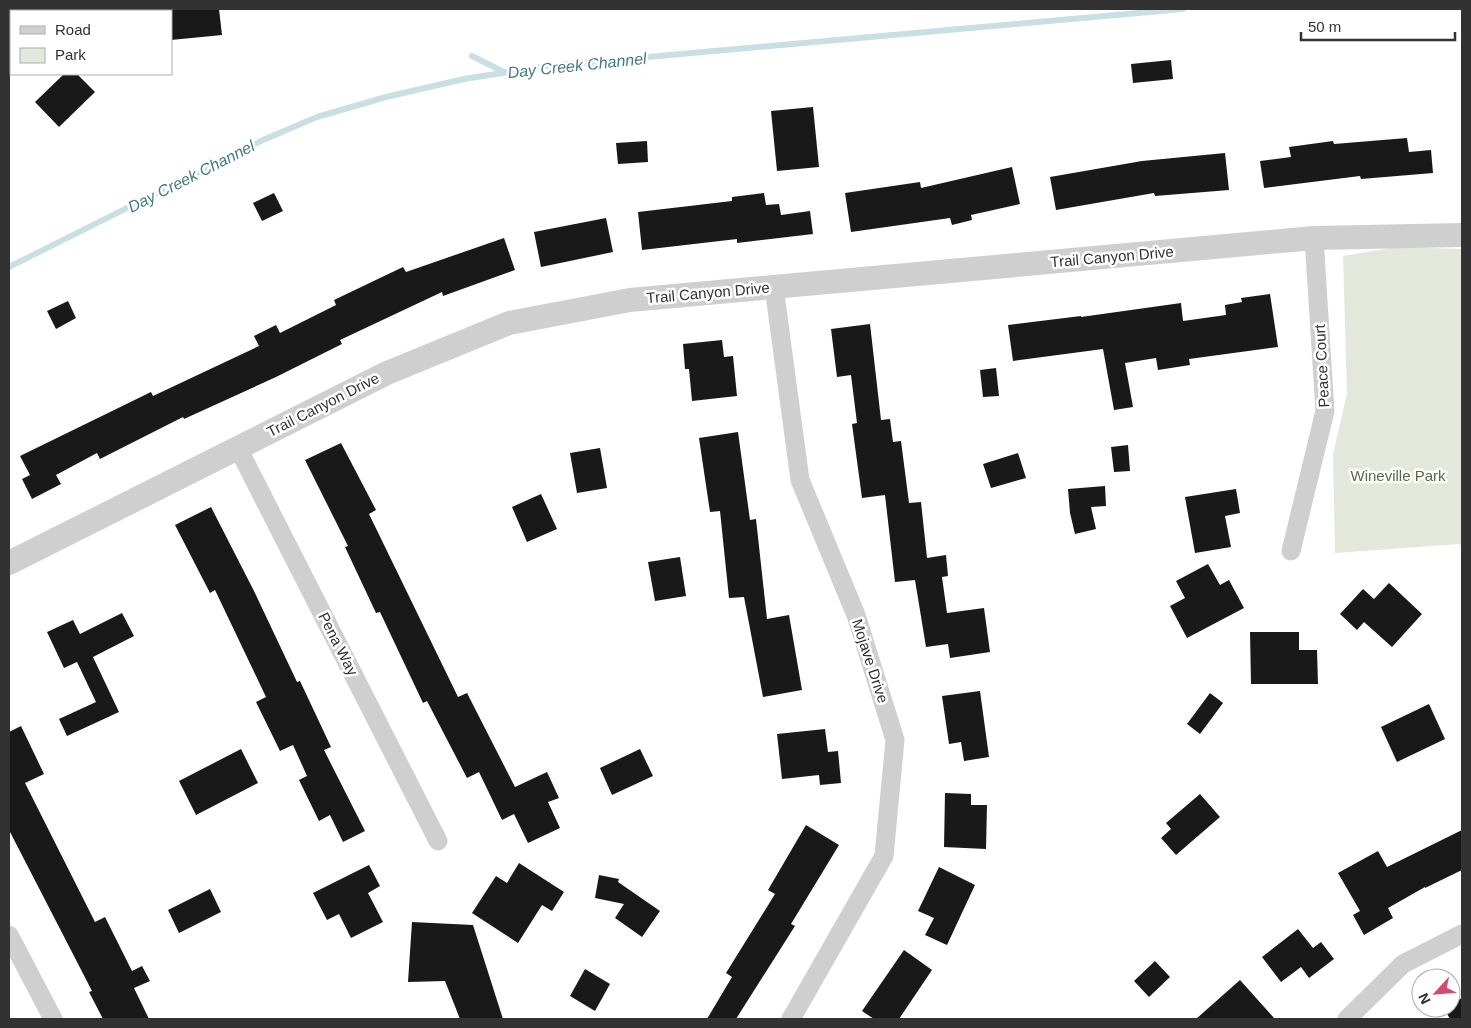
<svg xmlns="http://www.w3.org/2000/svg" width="1471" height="1028" viewBox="0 0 1471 1028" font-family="Arial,sans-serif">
<rect width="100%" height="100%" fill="#fff"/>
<path fill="#e4e8dc" d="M 1397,247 L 1462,249 L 1462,549 L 1460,544 L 1335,553 L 1333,454 L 1347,393 L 1343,256 Z"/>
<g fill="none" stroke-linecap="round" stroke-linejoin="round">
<g stroke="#c9dfe4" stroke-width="6">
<path d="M 472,56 L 504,72"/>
<path d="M 9,267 L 263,140 L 317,117 L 386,97 L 464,79 L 548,66 L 1183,9"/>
</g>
</g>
<g fill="#191919">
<path d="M 171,9 L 219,9 L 222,35 L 171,40 Z"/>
<path d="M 1171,60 L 1173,79 L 1133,83 L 1131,64 Z"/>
<path d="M 64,74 L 77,74 L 95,92 L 59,127 L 35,102 Z"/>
<path d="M 813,107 L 819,167 L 777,171 L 771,111 Z"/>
<path d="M 1407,138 L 1409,152 L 1431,150 L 1433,173 L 1361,179 L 1360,176 L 1264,188 L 1260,161 L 1291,157 L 1289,147 L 1333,141 L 1334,144 Z"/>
<path d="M 647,141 L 648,162 L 618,164 L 616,143 Z"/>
<path d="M 1225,153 L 1229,190 L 1155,196 L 1154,193 L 1056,210 L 1050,177 L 1142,161 Z"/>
<path d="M 1012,167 L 1020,204 L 971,215 L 972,220 L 952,225 L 950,218 L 851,232 L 845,193 L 920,182 L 921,188 Z"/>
<path d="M 274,193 L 283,211 L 262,221 L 253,203 Z"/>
<path d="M 764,193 L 766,205 L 779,204 L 781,215 L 810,211 L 813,234 L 737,243 L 737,239 L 642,250 L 638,212 L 732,201 L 732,197 Z"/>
<path d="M 606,218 L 613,252 L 541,267 L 534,232 Z"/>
<path d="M 504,238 L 515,270 L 443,296 L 442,292 L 340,340 L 342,344 L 276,377 L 184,419 L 183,417 L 100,459 L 97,453 L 56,475 L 61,484 L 32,499 L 22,479 L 30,475 L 20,456 L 151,392 L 153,396 L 259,346 L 254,336 L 276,325 L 280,333 L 336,305 L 334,300 L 403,267 L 406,272 Z"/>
<path d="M 1270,294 L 1278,347 L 1189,359 L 1190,365 L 1158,370 L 1156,358 L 1125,363 L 1133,407 L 1114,410 L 1103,349 L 1013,361 L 1008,325 L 1081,316 L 1081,317 L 1181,303 L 1183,321 L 1226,315 L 1225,305 L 1242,302 L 1241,298 Z"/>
<path d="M 68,301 L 76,318 L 56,329 L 47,311 Z"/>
<path d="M 870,324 L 881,420 L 890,419 L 893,442 L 901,441 L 909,503 L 921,502 L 927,558 L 946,555 L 948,576 L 942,577 L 947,613 L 984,608 L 990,652 L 950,658 L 948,644 L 926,647 L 915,580 L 895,582 L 885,495 L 862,498 L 852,424 L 857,423 L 851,375 L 837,377 L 831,329 Z"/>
<path d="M 722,340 L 724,357 L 733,356 L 737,396 L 692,401 L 689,369 L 685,369 L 683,344 Z"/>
<path d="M 996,368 L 999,396 L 983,397 L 980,370 Z"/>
<path d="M 738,432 L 750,520 L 756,519 L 767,619 L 789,615 L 802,690 L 763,697 L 744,597 L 729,598 L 720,511 L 710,512 L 699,438 Z"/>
<path d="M 341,443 L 376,510 L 369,514 L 458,697 L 467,693 L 515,787 L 547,772 L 559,798 L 548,802 L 560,828 L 528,843 L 514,814 L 502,820 L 479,772 L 467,778 L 427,701 L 423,703 L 380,612 L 376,613 L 345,547 L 348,546 L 305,460 Z"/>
<path d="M 1128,445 L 1130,471 L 1114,472 L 1111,447 Z"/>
<path d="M 600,448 L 607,488 L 577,493 L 570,453 Z"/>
<path d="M 1018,453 L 1026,478 L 991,488 L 983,464 Z"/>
<path d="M 1105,486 L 1106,506 L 1091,507 L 1096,529 L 1075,534 L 1070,513 L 1068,489 Z"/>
<path d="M 1236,489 L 1240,513 L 1225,516 L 1231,547 L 1195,553 L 1185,497 Z"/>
<path d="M 541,494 L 557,529 L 527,542 L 512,507 Z"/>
<path d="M 211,507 L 254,591 L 297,682 L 300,681 L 331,747 L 324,750 L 365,831 L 343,842 L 330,815 L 319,821 L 299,780 L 307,776 L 293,745 L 280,751 L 256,702 L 266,697 L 215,590 L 210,593 L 175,525 Z"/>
<path d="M 680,557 L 686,596 L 655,601 L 648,562 Z"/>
<path d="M 1208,564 L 1220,585 L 1229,580 L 1244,608 L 1187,638 L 1170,606 L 1185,598 L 1176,581 Z"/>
<path d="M 1389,583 L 1422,614 L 1392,647 L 1364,622 L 1357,630 L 1340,614 L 1363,589 L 1374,599 Z"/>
<path d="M 122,613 L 134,636 L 93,657 L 119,712 L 67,736 L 59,719 L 96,702 L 77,662 L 64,668 L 47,632 L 73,620 L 80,634 Z"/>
<path d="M 1250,632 L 1299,632 L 1299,650 L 1317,650 L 1318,684 L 1251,684 Z"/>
<path d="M 980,691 L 989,757 L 964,761 L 961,742 L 949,744 L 942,696 Z"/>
<path d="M 1210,693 L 1223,703 L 1200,734 L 1187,724 Z"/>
<path d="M 1429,704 L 1445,739 L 1397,762 L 1381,727 Z"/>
<path d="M 21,726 L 44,774 L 25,783 L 95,922 L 105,917 L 132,971 L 142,966 L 150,981 L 134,988 L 149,1019 L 103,1019 L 89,992 L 92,991 L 9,830 L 9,732 Z"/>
<path d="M 825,729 L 828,752 L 838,751 L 841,783 L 820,785 L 819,775 L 782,779 L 777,734 Z"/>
<path d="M 241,749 L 258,783 L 196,815 L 179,781 Z"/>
<path d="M 640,749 L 653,776 L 612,795 L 600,768 Z"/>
<path d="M 945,793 L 971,794 L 971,805 L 987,805 L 986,849 L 944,847 Z"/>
<path d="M 1200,794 L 1220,817 L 1176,855 L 1161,838 L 1171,829 L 1166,823 Z"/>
<path d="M 806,825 L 839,845 L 791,924 L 795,926 L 736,1019 L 707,1019 L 732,977 L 726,973 L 775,894 L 768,890 Z"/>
<path d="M 1462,830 L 1462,870 L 1425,888 L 1425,887 L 1388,908 L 1393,918 L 1364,935 L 1353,915 L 1360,911 L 1338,873 L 1378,851 L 1387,867 Z"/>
<path d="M 519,863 L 564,892 L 552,911 L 542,905 L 518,943 L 472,913 L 496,876 L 507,883 Z"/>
<path d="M 369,865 L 380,886 L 368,893 L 383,922 L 351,938 L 339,914 L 327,920 L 313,893 Z"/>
<path d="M 939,867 L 975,885 L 947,945 L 925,935 L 934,918 L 918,911 Z"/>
<path d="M 599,875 L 619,879 L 618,882 L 660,911 L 642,937 L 615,918 L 624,904 L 595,898 Z"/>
<path d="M 210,889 L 221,912 L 179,933 L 168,910 Z"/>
<path d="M 412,922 L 473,925 L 503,1019 L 460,1019 L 445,981 L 408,982 Z"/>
<path d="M 1298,929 L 1313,948 L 1321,942 L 1334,959 L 1309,978 L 1301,967 L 1281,982 L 1262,957 Z"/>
<path d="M 904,950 L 932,970 L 899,1019 L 874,1019 L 862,1011 Z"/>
<path d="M 1155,961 L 1170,977 L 1149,997 L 1134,981 Z"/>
<path d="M 585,969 L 610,984 L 595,1011 L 570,996 Z"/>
<path d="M 1240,980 L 1275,1019 L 1196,1019 Z"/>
<path d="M 1462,998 L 1462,1019 L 1450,1019 L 1444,1008 L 1451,1008 L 1451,1004 Z"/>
</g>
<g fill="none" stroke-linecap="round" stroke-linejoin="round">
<g stroke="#cfcfcf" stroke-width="19">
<path d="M 774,287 L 800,480 L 856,615 L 895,740 L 884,856 L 791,1019"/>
<path d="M 238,448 L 438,841"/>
<path d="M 1291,551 L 1325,411 L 1314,238"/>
<path d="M 9,935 L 53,1019"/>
<path d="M 1347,1019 L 1403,964 L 1462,934"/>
</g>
<path stroke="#cfcfcf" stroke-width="24" d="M 9,563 L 387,373 L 509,323 L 630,300 L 1314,238 L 1462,235"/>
</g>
<g text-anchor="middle" stroke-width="5" stroke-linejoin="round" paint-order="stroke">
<g font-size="15" fill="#323232" stroke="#fff">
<text transform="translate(1112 257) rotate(-5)" y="5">Trail Canyon Drive</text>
<text transform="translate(708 293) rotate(-5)" y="5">Trail Canyon Drive</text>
<text transform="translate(1322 366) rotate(-93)" y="5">Peace Court</text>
<text transform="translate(323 405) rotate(-27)" y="5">Trail Canyon Drive</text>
<text transform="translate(338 644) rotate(63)" y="5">Pena Way</text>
<text transform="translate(870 661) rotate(72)" y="5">Mojave Drive</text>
</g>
<g font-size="15" fill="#5d6943" stroke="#fff">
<text x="1398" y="481">Wineville Park</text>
</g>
<g font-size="16" font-style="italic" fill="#457a86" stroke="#fff">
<text transform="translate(577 65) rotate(-6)" y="6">Day Creek Channel</text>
<text transform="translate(191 176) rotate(-27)" y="6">Day Creek Channel</text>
</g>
</g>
<rect width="1471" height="1028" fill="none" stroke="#323232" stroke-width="20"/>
<rect x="10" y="10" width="162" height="65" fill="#ffffff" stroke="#adadad"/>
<rect x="20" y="26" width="25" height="8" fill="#cfcfcf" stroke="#adadad"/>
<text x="55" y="35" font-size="15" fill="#323232">Road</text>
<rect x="20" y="48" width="25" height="15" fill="#e4e8dc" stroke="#adadad"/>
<text x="55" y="60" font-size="15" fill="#323232">Park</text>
<g transform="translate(1436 993) rotate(244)"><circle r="24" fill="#ffffff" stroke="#adadad"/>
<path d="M0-4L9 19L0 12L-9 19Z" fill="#d34a6f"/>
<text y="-8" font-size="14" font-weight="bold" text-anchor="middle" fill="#323232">N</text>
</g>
<path d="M1301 32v8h154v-8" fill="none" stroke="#323232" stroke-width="2.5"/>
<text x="1308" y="32" font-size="15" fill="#323232" stroke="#ffffff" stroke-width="4" paint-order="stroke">50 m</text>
</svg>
